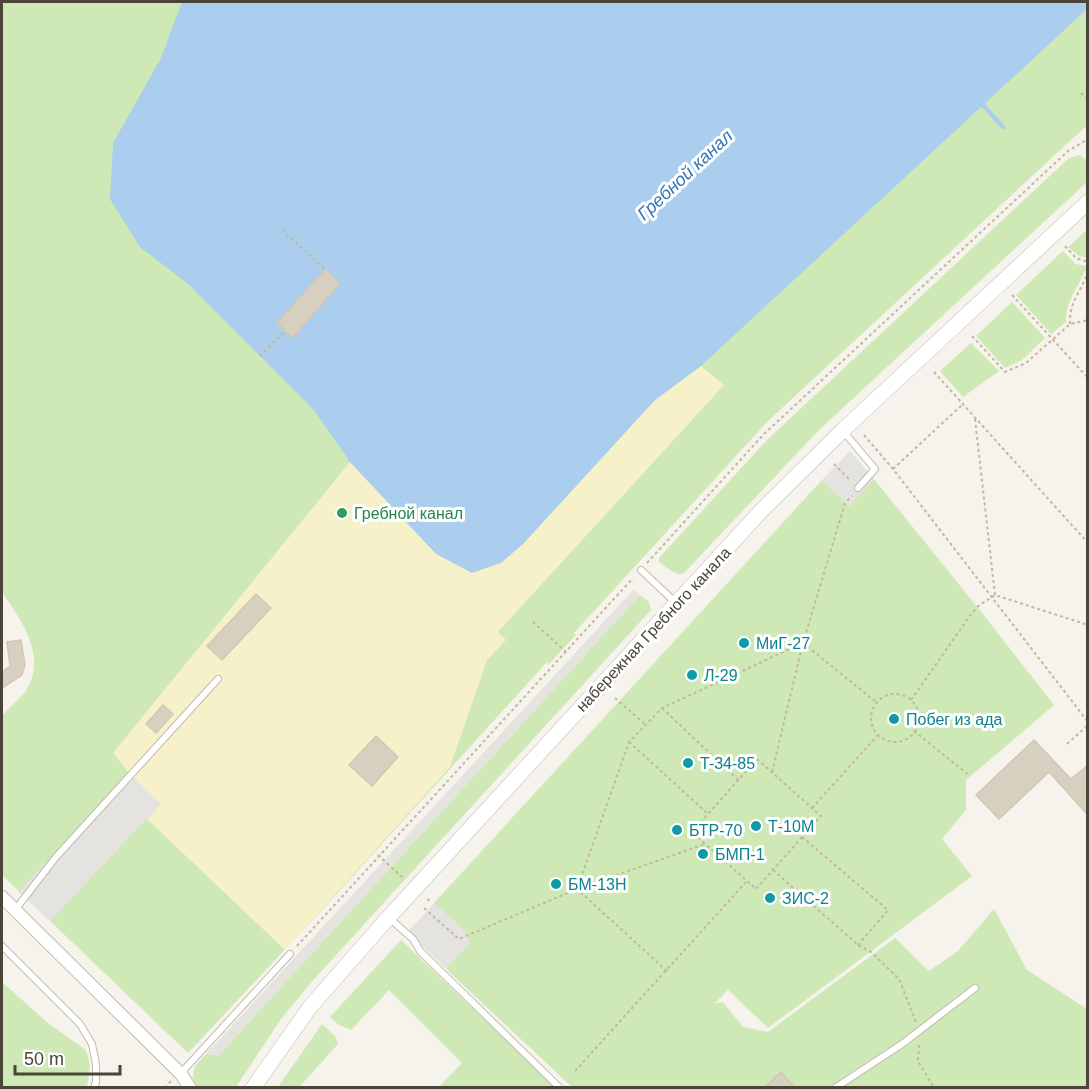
<svg xmlns="http://www.w3.org/2000/svg" width="1089" height="1089" viewBox="0 0 1089 1089" font-family="Helvetica,sans-serif">
<rect width="100%" height="100%" fill="#f5f3eb"/>
<g fill="#cee8b6">
<path d="M 2,2 L 1087,2 L 1087,127 L 1085,127 L 768,421 L 574,633 L 576,635 L 549,664 L 547,662 L 322,910 L 188,1053 L 2,875 L 2,716 C 9,707 21,699 27,689 C 47,655 21,620 2,592 Z"/>
<path d="M 1080,155 L 1087,161 L 1087,182 L 819,430 L 683,574 C 674,575 667,567 659,562 L 659,558 L 767,440 L 1069,158 Z"/>
<path d="M 1087,230 L 1087,258 L 1079,256 L 1068,247 Z"/>
<path d="M 1063,251 L 1075,264 L 1087,266 C 1080,285 1065,301 1066,322 L 1051,334 L 1016,295 Z"/>
<path d="M 1012,302 L 1045,338 L 1022,360 L 1005,368 L 976,336 Z"/>
<path d="M 971,343 L 999,371 L 963,397 L 940,371 Z"/>
<path d="M 874,479 L 982,613 L 1054,705 L 966,780 L 966,810 L 942,839 L 972,876 L 768,1028 L 728,990 L 714,1004 L 723,1002 L 743,1027 L 768,1032 L 895,938 L 929,971 L 958,951 L 994,909 L 1027,970 L 1087,1009 L 1087,1087 L 572,1087 L 446,969 L 469,943 L 465,931 L 434,903 L 822,480 L 849,506 Z"/>
<path d="M 640,595 L 649,602 L 651,610 L 315,978 L 281,1019 L 236,1087 L 197,1087 C 188,1073 196,1064 206,1054 L 219,1055 Z"/>
<path d="M 401,940 L 555,1087 L 439,1087 L 462,1063 L 389,990 L 351,1030 L 339,1025 L 330,1017 Z"/>
<path d="M 2,982 L 49,1024 L 86,1050 L 90,1065 L 87,1087 L 2,1087 Z"/>
<path d="M 322,1024 L 335,1036 L 338,1044 L 301,1085 L 303,1087 L 278,1087 Z"/>
</g>
<path fill="#f7f1ca" d="M 701,366 L 724,385 L 498,632 L 506,640 L 487,660 L 450,767 L 285,950 L 147,819 L 160,804 L 129,773 L 113,753 L 350,462 L 436,553 L 523,544 L 655,400 Z"/>
<g fill="#e4e3df">
<path d="M 850,451 L 874,479 L 849,506 L 822,480 Z"/>
<path d="M 634,589 L 640,595 L 219,1055 L 206,1054 Z"/>
<path d="M 129,773 L 161,804 L 50,921 L 18,892 Z"/>
<path d="M 434,903 L 465,931 L 469,943 L 446,969 L 408,932 Z"/>
</g>
<path fill="#abceef" d="M 182,2 L 1087,2 L 1087,9 L 701,366 L 655,400 L 523,544 L 501,563 L 472,573 L 436,554 L 350,462 L 314,410 L 188,284 L 140,247 L 110,199 L 113,143 L 161,58 Z"/>
<g fill="none" stroke-linecap="round" stroke-linejoin="round">
<path stroke="#abceef" stroke-width="4.5" d="M 981,103 L 1003,127"/>
</g>
<g fill="#d7d0c1" stroke="#d1c8b4" stroke-width="1.5">
<path d="M 325,269 L 340,283 L 293,338 L 277,323 Z"/>
<path d="M 256,594 L 271,608 L 222,660 L 207,646 Z"/>
<path d="M 21,640 L 25,665 L 22,675 L 2,688 L 2,672 L 10,666 L 7,642 Z"/>
<path d="M 163,705 L 173,714 L 156,733 L 146,724 Z"/>
<path d="M 376,736 L 398,757 L 372,786 L 349,765 Z"/>
<path d="M 1034,740 L 1071,779 L 1088,765 L 1088,815 L 1049,772 L 999,819 L 976,795 Z"/>
<path d="M 781,1072 L 795,1088 L 764,1088 Z"/>
</g>
<g fill="none" stroke-linecap="round" stroke-linejoin="round">
<defs>
<g id="service">
<path d="M 843,431 L 875,469 L 858,488"/>
<path d="M 641,570 L 675,602"/>
<path d="M 15,910 L 56,857 L 218,679"/>
<path d="M 389,918 L 413,939 L 420,951 L 560,1088"/>
<path d="M 2,946 L 80,1024 L 92,1044 L 96,1064 L 96,1082 L 94,1088"/>
<path d="M 181,1073 L 290,954"/>
<path d="M 835,1088 L 902,1044 L 975,988"/>
</g>
<path id="minor" d="M 2,897 L 181,1074 L 190,1088"/>
<path id="tertiary" d="M 253,1088 L 310,1007 L 388,918 L 761,511 L 843,430 L 1088,202"/>
</defs>
<use href="#service" stroke="#c1bcae" stroke-width="8"/>
<use href="#minor" stroke="#c1bcae" stroke-width="14"/>
<use href="#tertiary" stroke="#c1bcae" stroke-width="16"/>
<g stroke="#c2b8a0" stroke-width="2" stroke-dasharray="3 3" stroke-linecap="butt">
<path d="M 1081,93 L 1088,100"/>
<path d="M 282,230 L 325,269"/>
<path d="M 1065,246 L 1076,258 L 1088,262"/>
<path d="M 1012,295 L 1088,378"/>
<path d="M 1070,324 C 1069,301 1082,291 1088,271"/>
<path d="M 972,336 L 1005,372 L 1026,363 L 1070,324 L 1088,320"/>
<path d="M 260,356 L 285,331"/>
<path d="M 934,372 L 1088,543"/>
<path d="M 975,419 L 995,595"/>
<path d="M 864,435 L 893,469 L 1088,722"/>
<path d="M 834,464 L 851,481"/>
<path d="M 893,469 L 963,404"/>
<path d="M 647,563 L 763,435 L 1068,151 L 1088,139"/>
<path d="M 533,622 L 566,652"/>
<circle cx="895" cy="718" r="24"/>
<path d="M 615,698 L 646,725"/>
<path d="M 911,700 L 969,617 L 977,607 L 995,595 L 1088,625"/>
<path d="M 662,708 L 738,780"/>
<path d="M 914,731 L 970,776"/>
<path d="M 629,742 L 707,813"/>
<path d="M 1067,744 L 1088,725"/>
<path d="M 757,759 L 821,816 L 756,889 L 692,832 Z"/>
<path d="M 772,772 L 803,643 L 845,503 L 852,496"/>
<path d="M 812,808 L 878,735"/>
<path d="M 802,837 L 888,910 L 858,945"/>
<path d="M 378,855 L 404,879"/>
<path d="M 773,870 L 858,945 L 871,952 L 899,979 L 916,1022"/>
<path d="M 427,899 L 430,901"/>
<path d="M 424,908 L 459,939 L 577,889 L 705,844"/>
<path d="M 297,946 L 633,578"/>
<path d="M 667,971 L 577,889 L 629,742 L 662,708 L 803,643 L 876,702"/>
<path d="M 919,1045 L 918,1061 L 934,1088"/>
<path d="M 575,1071 L 747,881"/>
<path d="M 165,1088 L 171,1081"/>
</g>
<use href="#service" stroke="#fff" stroke-width="6"/>
<use href="#minor" stroke="#fff" stroke-width="12"/>
<use href="#tertiary" stroke="#fff" stroke-width="15"/>
</g>
<circle fill="#2e9e5b" stroke="#fff" stroke-width="2" cx="342" cy="513" r="6"/>
<g fill="#0f9aa8" stroke="#fff" stroke-width="2">
<circle cx="744" cy="643" r="6"/>
<circle cx="692" cy="675" r="6"/>
<circle cx="894" cy="719" r="6"/>
<circle cx="688" cy="763" r="6"/>
<circle cx="756" cy="826" r="6"/>
<circle cx="677" cy="830" r="6"/>
<circle cx="703" cy="854" r="6"/>
<circle cx="556" cy="884" r="6"/>
<circle cx="770" cy="898" r="6"/>
</g>
<g text-anchor="middle" stroke-width="6" stroke-linejoin="round" paint-order="stroke">
<g font-size="16" fill="#27864d" stroke="#fff" text-anchor="start">
<text x="354" y="519">Гребной канал</text>
</g>
<g font-size="16" fill="#4a4439" stroke="#fff">
<text transform="translate(653 629) rotate(-47)" y="6">набережная Гребного канала</text>
</g>
<g font-size="16" fill="#0d838f" stroke="#fff" text-anchor="start">
<text x="756" y="649">МиГ-27</text>
<text x="704" y="681">Л-29</text>
<text x="906" y="725">Побег из ада</text>
<text x="700" y="769">T-34-85</text>
<text x="768" y="832">Т-10М</text>
<text x="689" y="836">БТР-70</text>
<text x="715" y="860">БМП-1</text>
<text x="568" y="890">БМ-13Н</text>
<text x="782" y="904">ЗИС-2</text>
</g>
<g font-size="18" font-style="italic" fill="#3474b4" stroke="#fff">
<text transform="translate(685 175) rotate(-43)" y="6">Гребной канал</text>
</g>
</g>
<rect width="1089" height="1089" fill="none" stroke="#4a4439" stroke-width="6"/>
<path d="M15 1065v9h105v-9" fill="none" stroke="#4a4439" stroke-width="3"/>
<text x="24" y="1065" font-size="18" fill="#4a4439" stroke="#ffffff" stroke-width="4.5" paint-order="stroke">50 m</text>
</svg>
